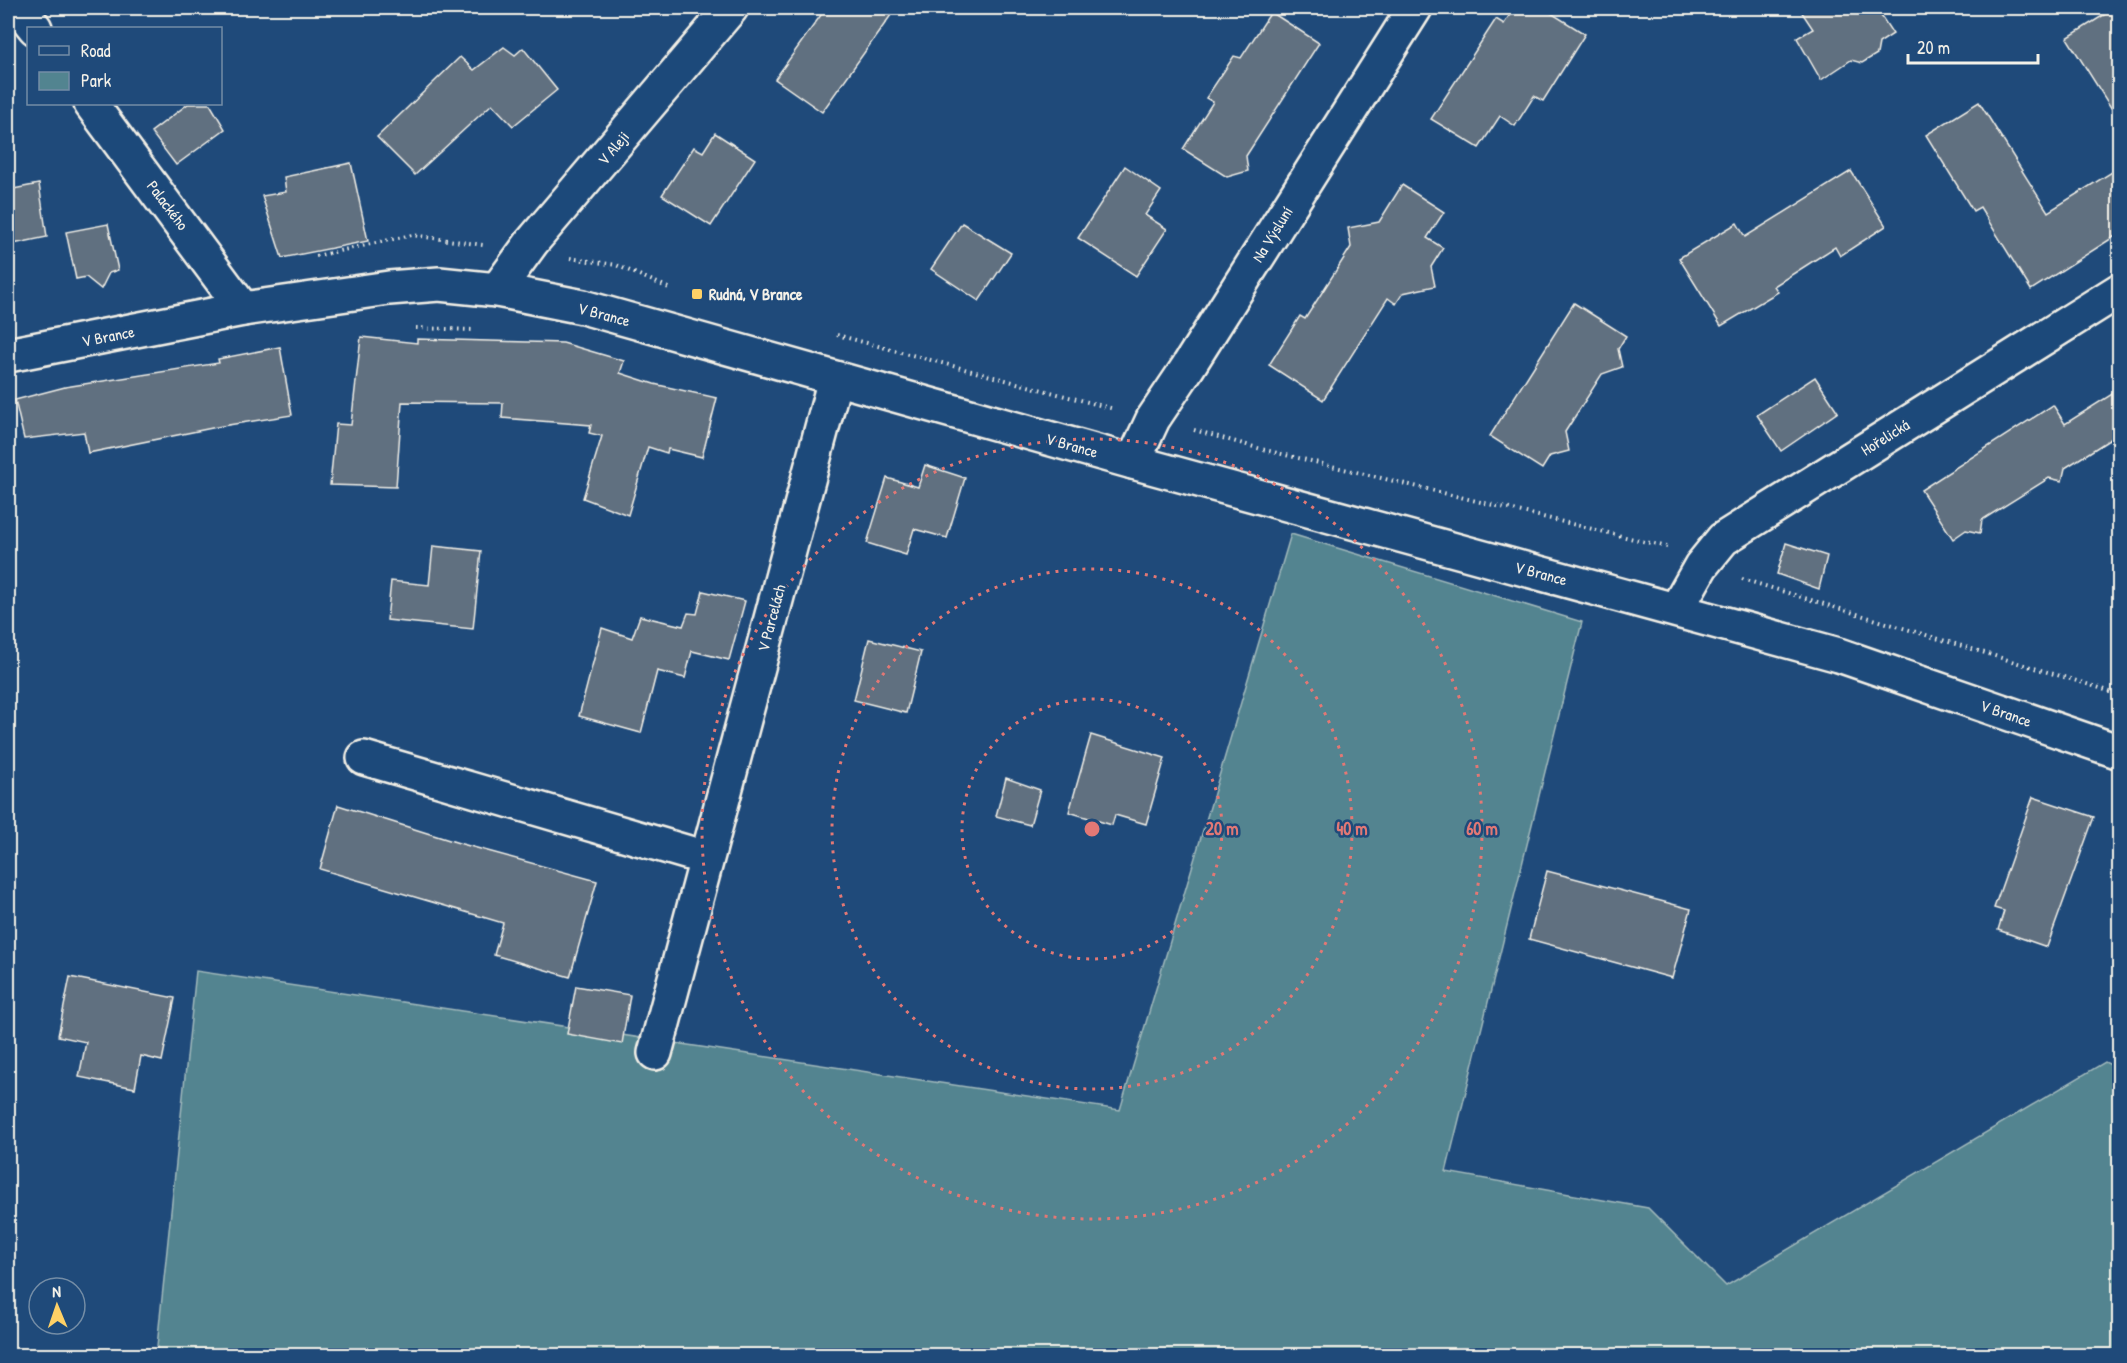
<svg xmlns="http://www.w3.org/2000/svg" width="2127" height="1363" viewBox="0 0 2127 1363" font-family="'Patrick Hand',sans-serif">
<rect width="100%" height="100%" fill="#1f4a7a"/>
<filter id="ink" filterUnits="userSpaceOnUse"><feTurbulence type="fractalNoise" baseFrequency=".0167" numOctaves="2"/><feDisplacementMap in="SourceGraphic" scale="12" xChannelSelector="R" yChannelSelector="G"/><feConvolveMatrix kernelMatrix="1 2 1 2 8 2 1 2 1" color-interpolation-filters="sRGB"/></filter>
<g filter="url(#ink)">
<path fill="#528490" stroke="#a3babc" stroke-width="1.5" d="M 1291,534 L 1582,622 L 1446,1172 L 1648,1208 L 1726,1286 L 2105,1062 L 2119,1069 L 2119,1355 L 156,1356 L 196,971 L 1120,1110 Z"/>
<g fill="#606f80" stroke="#f4f1e8" stroke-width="1.5">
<path d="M 826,8 L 896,8 L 822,112 L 775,79 Z"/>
<path d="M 1514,8 L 1543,8 L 1585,34 L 1543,101 L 1534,96 L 1515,126 L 1500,116 L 1479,148 L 1431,119 L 1496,19 L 1504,24 Z"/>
<path d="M 1799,8 L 1876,8 L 1893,34 L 1879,43 L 1877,54 L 1862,63 L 1851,60 L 1821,80 L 1797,38 L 1813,29 Z"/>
<path d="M 2115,8 L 2120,8 L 2120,122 L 2067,38 Z"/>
<path d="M 1271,12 L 1319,43 L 1246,156 L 1248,171 L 1227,177 L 1183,149 L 1213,102 L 1206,98 L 1234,56 L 1241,58 Z"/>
<path d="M 504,47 L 515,55 L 523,48 L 557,90 L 513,126 L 492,104 L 415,175 L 377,137 L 460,57 L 474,70 Z"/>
<path d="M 1979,102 L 2048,212 L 2120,167 L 2120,233 L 2031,290 L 1980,207 L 1973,211 L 1926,135 Z"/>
<path d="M 188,104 L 210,104 L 225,129 L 176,165 L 151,132 Z"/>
<path d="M 715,133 L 755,159 L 711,226 L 662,195 L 694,147 L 703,152 Z"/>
<path d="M 351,163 L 368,241 L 282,258 L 262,196 L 286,192 L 284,177 Z"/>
<path d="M 1125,166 L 1161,191 L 1145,215 L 1167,229 L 1136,276 L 1078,238 Z"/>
<path d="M 1851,171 L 1886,226 L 1840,256 L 1835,247 L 1774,286 L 1778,292 L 1721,326 L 1679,258 L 1737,223 L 1745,237 Z"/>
<path d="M 39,184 L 47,237 L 8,245 L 8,190 Z"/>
<path d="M 1402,185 L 1444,212 L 1427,238 L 1443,248 L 1431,267 L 1435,286 L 1403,293 L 1396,304 L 1388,298 L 1323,400 L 1269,365 L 1300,316 L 1305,319 L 1351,247 L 1348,228 L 1379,222 Z"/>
<path d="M 962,223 L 1011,253 L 979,301 L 931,269 Z"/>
<path d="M 108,224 L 118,270 L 109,273 L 101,289 L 86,277 L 76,279 L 66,232 Z"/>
<path d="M 1574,303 L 1626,336 L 1618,349 L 1622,367 L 1602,374 L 1565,432 L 1569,451 L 1550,456 L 1542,469 L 1490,436 Z"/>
<path d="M 361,337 L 417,343 L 417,339 L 563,343 L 624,361 L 620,373 L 654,384 L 717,398 L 702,457 L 668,449 L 667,453 L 648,447 L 628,515 L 583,498 L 602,436 L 589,433 L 591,425 L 502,418 L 503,403 L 402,402 L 396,487 L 330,485 L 336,424 L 351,425 Z"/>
<path d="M 280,347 L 292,415 L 222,426 L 88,453 L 84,432 L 24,439 L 15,400 L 65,387 L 219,363 L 218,359 Z"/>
<path d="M 1815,377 L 1838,412 L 1781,451 L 1757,415 Z"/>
<path d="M 2120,389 L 2120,433 L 2065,468 L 2062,481 L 2049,478 L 1982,520 L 1980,533 L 1966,530 L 1953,539 L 1921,490 L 2053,405 L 2065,424 Z"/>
<path d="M 925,465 L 965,478 L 947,538 L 914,529 L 906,555 L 867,543 L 887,478 L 918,487 Z"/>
<path d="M 1786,543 L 1827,556 L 1819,589 L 1777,574 Z"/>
<path d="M 433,546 L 481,551 L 473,629 L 387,620 L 391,581 L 429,585 Z"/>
<path d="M 703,591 L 745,601 L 729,660 L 692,651 L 685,678 L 657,671 L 641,733 L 579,716 L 602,628 L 632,638 L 640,616 L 683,626 L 688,613 L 697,614 Z"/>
<path d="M 869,639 L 921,652 L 906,713 L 854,700 Z"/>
<path d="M 1091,735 L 1165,758 L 1146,824 L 1115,815 L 1112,825 L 1069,812 Z"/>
<path d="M 1006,778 L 1040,790 L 1030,825 L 996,816 Z"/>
<path d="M 2033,797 L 2094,817 L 2047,947 L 1998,930 L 2004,911 L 1994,908 Z"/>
<path d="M 338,805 L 462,844 L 597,881 L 570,977 L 494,955 L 503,923 L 320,869 Z"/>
<path d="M 1547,871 L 1691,909 L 1672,978 L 1529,939 Z"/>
<path d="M 70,977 L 175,998 L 162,1061 L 141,1056 L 135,1088 L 79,1077 L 86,1042 L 58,1036 Z"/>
<path d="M 576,986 L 630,995 L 622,1044 L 567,1034 Z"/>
</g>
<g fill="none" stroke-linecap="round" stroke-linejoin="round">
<defs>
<g id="minor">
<path d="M 19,8 L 35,28"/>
<path d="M 91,104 L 243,309"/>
<path d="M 497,290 L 532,242 L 731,8"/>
<path d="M 1133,462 L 1153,419 L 1186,370 L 1415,8"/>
<path d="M 1676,610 L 1701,566 L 1723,539 L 2120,290"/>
<path d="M 364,758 L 706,858"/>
<path d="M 655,1053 L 835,379"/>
</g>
<path id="major" d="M 8,355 L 243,309 L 389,288 L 439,284 L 497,290 L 583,307 L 1133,462 L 1839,655 L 2120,752"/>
</defs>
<use href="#minor" stroke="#f4f1e8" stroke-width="38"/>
<use href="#major" stroke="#f4f1e8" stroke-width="38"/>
<g stroke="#f4f1e8" stroke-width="4" stroke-dasharray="1.5 4.5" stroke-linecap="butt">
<path d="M 316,256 L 412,235 L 483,245"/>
<path d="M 570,258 L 616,265 L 669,288"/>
<path d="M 416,328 L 475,330"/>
<path d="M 837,335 L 1114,409"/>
<path d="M 1194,430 L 1261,449 L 1667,547"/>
<path d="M 1742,579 L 2100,688 L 2120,696"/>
</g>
<use href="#minor" stroke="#1f4a7a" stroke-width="33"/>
<use href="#major" stroke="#1f4a7a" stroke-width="33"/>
</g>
</g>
<g fill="none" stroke="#e27875" stroke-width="3" stroke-dasharray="3 6">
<circle cx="1092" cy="829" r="130"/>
<circle cx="1092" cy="829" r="260"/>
<circle cx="1092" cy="829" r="390"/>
</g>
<rect fill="#ffd166" stroke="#1f4a7a" stroke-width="2" x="691" y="288" width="12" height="12" rx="3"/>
<g text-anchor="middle" stroke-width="5" stroke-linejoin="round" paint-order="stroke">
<g font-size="16" fill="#f4f1e8" stroke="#1f4a7a">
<text transform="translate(613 148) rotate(-50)" y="6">V Aleji</text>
<text transform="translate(168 205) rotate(53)" y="6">Palackého</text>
<text transform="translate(1272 234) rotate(-58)" y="6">Na Výsluní</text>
<text transform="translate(604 314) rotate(15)" y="6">V Brance</text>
<text transform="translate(108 336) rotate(-11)" y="6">V Brance</text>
<text transform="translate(1885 437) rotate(-32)" y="6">Hořelická</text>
<text transform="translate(1072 445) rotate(16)" y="6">V Brance</text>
<text transform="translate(1541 573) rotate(15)" y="6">V Brance</text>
<text transform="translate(771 618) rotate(-75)" y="6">V Parcelách</text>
<text transform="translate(2006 713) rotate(19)" y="6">V Brance</text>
</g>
<g font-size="16" font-weight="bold" fill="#f4f1e8" stroke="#1f4a7a" text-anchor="start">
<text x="709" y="300">Rudná, V Brance</text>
</g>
</g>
<circle cx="1092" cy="829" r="9" fill="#e27875" stroke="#1f4a7a" stroke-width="3"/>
<g font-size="18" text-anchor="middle" font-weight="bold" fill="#e27875" stroke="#1f4a7a" stroke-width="5" stroke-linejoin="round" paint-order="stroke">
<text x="1222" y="835">20 m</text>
<text x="1352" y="835">40 m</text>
<text x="1482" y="835">60 m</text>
</g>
<rect width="2127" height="1363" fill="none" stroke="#1f4a7a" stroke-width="30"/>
<rect x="15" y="15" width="2097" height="1333" fill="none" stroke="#f4f1e8" stroke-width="2" filter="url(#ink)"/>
<rect x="27" y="27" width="195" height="78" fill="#1f4a7a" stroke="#748da6" stroke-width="1.5"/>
<rect x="39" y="46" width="30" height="9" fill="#1f4a7a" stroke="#748da6" stroke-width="1.5"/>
<text x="81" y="57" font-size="18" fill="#f4f1e8">Road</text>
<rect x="39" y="72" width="30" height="18" fill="#528490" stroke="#748da6" stroke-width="1.5"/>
<text x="81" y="87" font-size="18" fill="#f4f1e8">Park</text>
<g transform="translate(57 1306) rotate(358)"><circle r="28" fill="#1f4a7a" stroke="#748da6" stroke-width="1.5"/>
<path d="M0-4.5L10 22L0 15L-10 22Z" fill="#ffd166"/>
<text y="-9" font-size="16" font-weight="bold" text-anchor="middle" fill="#f4f1e8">N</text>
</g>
<path d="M1908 54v9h130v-9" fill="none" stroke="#f4f1e8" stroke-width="3"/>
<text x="1917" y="54" font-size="18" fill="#f4f1e8" stroke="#1f4a7a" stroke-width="4.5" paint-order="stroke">20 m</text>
</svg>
